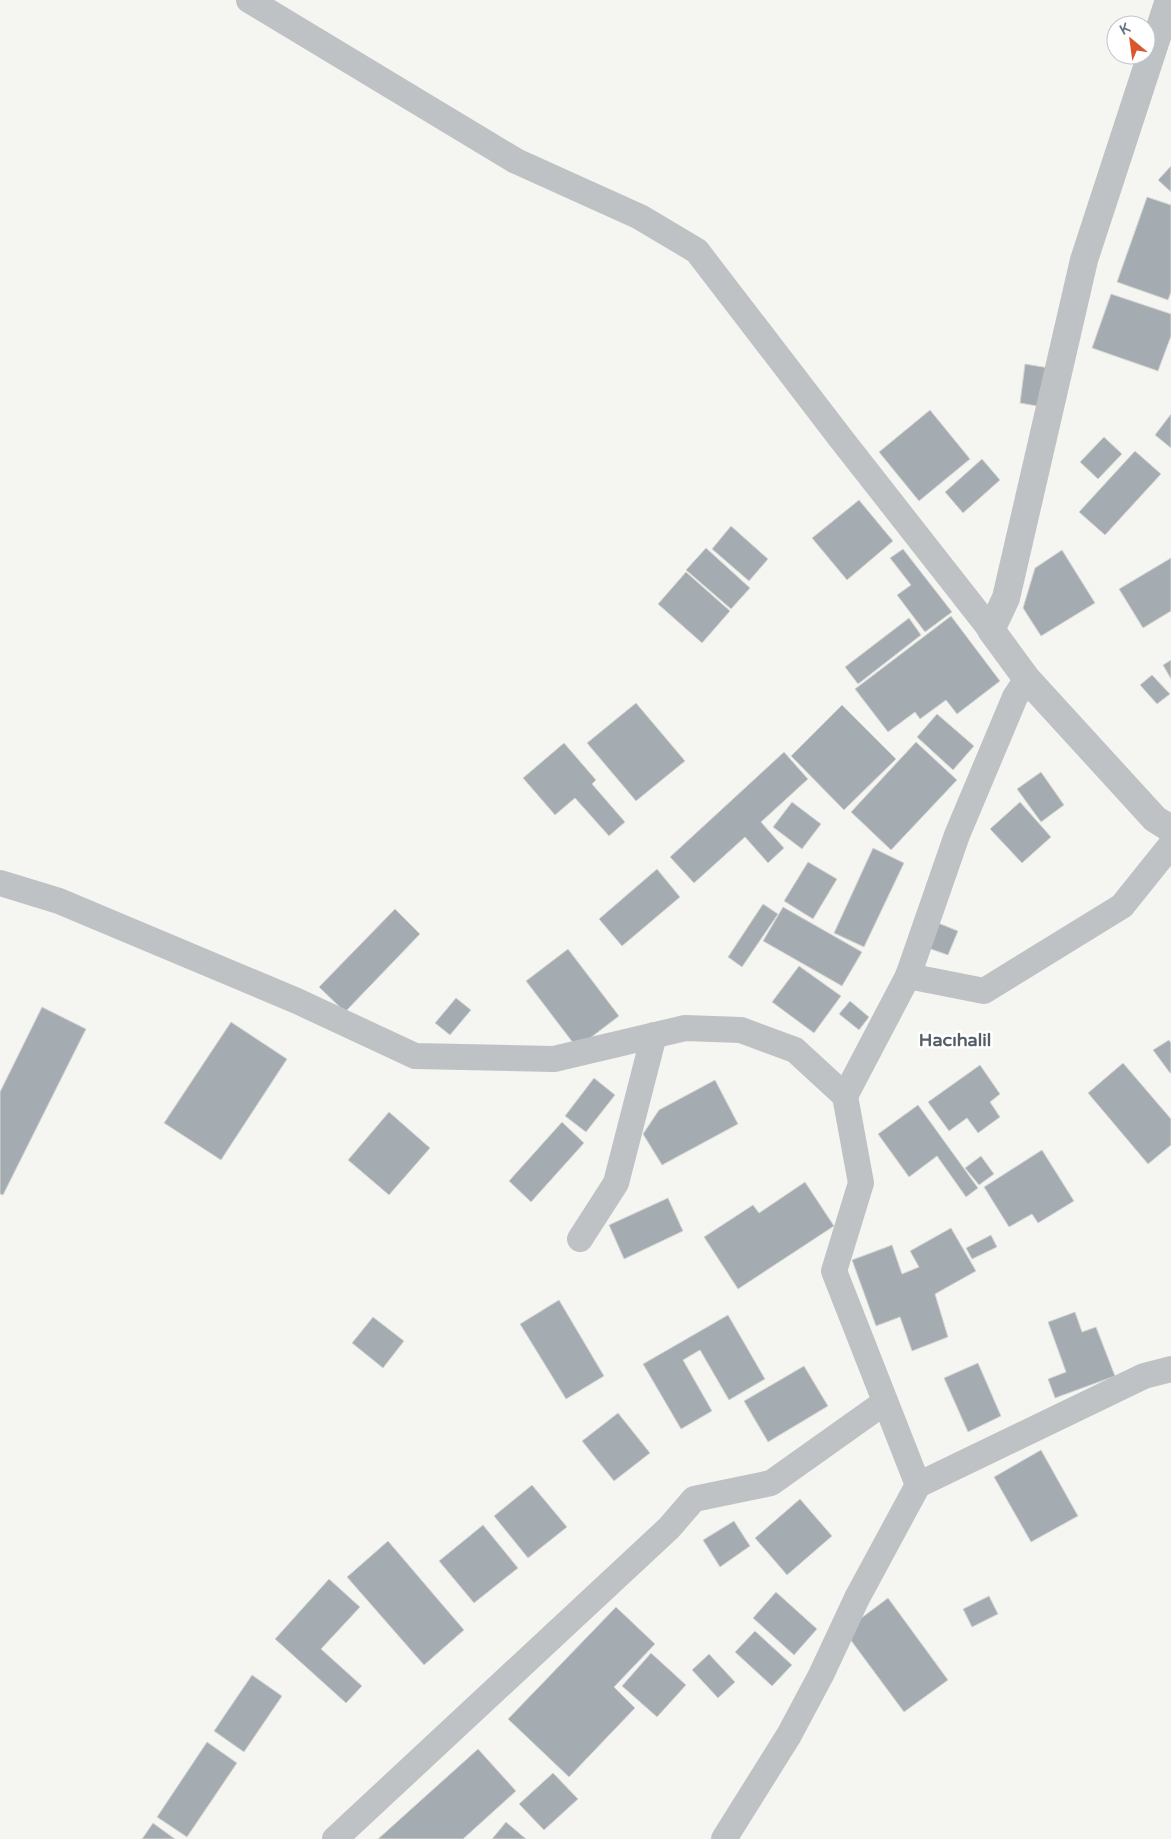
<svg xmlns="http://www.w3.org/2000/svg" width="1171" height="1839" viewBox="0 0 1171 1839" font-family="'Varela Round',sans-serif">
<rect width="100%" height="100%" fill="#f5f5f1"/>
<g fill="#a4acb2" stroke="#d6d6d4">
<path d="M 1171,166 L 1171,192 L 1158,180 Z"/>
<path d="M 1147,197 L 1171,205 L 1171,292 L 1168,300 L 1117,282 Z"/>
<path d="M 1111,294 L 1171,314 L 1171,336 L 1158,371 L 1092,348 Z"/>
<path d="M 1025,364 L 1049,368 L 1043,407 L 1020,403 Z"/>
<path d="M 930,410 L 970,459 L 919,501 L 879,452 Z"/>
<path d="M 1171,414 L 1171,448 L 1155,435 Z"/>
<path d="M 1104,437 L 1122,454 L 1098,479 L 1080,462 Z"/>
<path d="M 1135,451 L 1161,474 L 1105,535 L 1079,512 Z"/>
<path d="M 982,459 L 1000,480 L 963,513 L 945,492 Z"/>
<path d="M 859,500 L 893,541 L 847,580 L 812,538 Z"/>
<path d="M 731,526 L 768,559 L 749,581 L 712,549 Z"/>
<path d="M 706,548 L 750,588 L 731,609 L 686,570 Z"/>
<path d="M 903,549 L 952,612 L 925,632 L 897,595 L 911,585 L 890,558 Z"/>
<path d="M 1062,550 L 1095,603 L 1041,636 L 1023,608 L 1035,568 Z"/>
<path d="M 1171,558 L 1171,611 L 1143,628 L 1119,589 Z"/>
<path d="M 686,572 L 730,611 L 702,643 L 658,604 Z"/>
<path d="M 951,616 L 1000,681 L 957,714 L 946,700 L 920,719 L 915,712 L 888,732 L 855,689 Z"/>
<path d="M 909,618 L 921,635 L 858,684 L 845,667 Z"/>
<path d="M 1171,660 L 1171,679 L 1163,665 Z"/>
<path d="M 1152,675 L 1170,694 L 1157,704 L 1140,685 Z"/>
<path d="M 636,703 L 685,761 L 636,801 L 587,743 Z"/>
<path d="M 842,705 L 896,759 L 844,810 L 791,756 Z"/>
<path d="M 937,714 L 974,746 L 953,770 L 917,737 Z"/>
<path d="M 916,742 L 957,780 L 891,850 L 851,812 Z"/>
<path d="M 564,743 L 596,780 L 592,784 L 625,822 L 609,836 L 575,798 L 555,815 L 523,778 Z"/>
<path d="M 784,752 L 808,779 L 761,822 L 784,848 L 768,863 L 745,837 L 694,883 L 670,857 Z"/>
<path d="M 1041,772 L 1064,805 L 1041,822 L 1017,789 Z"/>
<path d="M 792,802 L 821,824 L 802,849 L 773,827 Z"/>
<path d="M 1020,802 L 1051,837 L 1022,863 L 990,829 Z"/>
<path d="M 873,848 L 904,863 L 864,947 L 834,933 Z"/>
<path d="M 808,862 L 837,879 L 813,919 L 784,901 Z"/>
<path d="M 657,869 L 680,897 L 622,946 L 599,919 Z"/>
<path d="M 763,904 L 778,914 L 742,967 L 728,957 Z"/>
<path d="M 783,907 L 862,952 L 842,986 L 763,941 Z"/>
<path d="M 395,909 L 420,934 L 345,1012 L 319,987 Z"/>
<path d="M 938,923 L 958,931 L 948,955 L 928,948 Z"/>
<path d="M 568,949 L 619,1016 L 577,1048 L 526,981 Z"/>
<path d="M 799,966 L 841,996 L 814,1033 L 772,1002 Z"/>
<path d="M 456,998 L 471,1010 L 450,1035 L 435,1023 Z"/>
<path d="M 850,1001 L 869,1017 L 859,1030 L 839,1014 Z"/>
<path d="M 42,1007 L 86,1029 L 3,1195 L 0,1194 L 0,1092 Z"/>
<path d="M 231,1022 L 287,1059 L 221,1160 L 164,1123 Z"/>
<path d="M 1169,1040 L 1171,1043 L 1171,1073 L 1170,1073 L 1153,1050 Z"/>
<path d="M 1123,1063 L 1171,1119 L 1171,1145 L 1148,1164 L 1088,1093 Z"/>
<path d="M 980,1065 L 1000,1094 L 990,1102 L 1000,1117 L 978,1133 L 967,1118 L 949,1131 L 928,1102 Z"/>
<path d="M 594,1078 L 615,1095 L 586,1132 L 565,1116 Z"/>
<path d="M 715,1080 L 738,1124 L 662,1165 L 643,1134 L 659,1110 Z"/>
<path d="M 918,1105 L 978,1188 L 966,1197 L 937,1156 L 909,1177 L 878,1134 Z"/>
<path d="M 389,1112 L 430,1148 L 389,1195 L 348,1160 Z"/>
<path d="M 562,1122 L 584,1143 L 531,1202 L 509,1181 Z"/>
<path d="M 1042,1150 L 1074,1201 L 1038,1223 L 1032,1214 L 1009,1227 L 984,1187 Z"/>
<path d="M 981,1156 L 994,1174 L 979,1185 L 965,1168 Z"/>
<path d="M 805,1182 L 834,1226 L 738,1289 L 704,1237 L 753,1205 L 759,1213 Z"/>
<path d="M 668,1198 L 683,1231 L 624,1259 L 609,1225 Z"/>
<path d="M 951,1228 L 976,1271 L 935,1294 L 948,1337 L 912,1351 L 900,1317 L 876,1326 L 852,1260 L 892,1245 L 902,1274 L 919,1267 L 910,1251 Z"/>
<path d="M 991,1235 L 997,1247 L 972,1259 L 966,1248 Z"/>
<path d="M 559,1300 L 604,1376 L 566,1399 L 520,1324 Z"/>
<path d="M 1075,1312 L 1082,1332 L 1096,1327 L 1115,1376 L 1055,1398 L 1048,1379 L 1066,1372 L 1048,1322 Z"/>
<path d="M 728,1315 L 765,1379 L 729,1400 L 700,1350 L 683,1360 L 712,1411 L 681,1429 L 643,1364 Z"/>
<path d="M 373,1317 L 404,1341 L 383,1368 L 352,1343 Z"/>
<path d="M 978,1363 L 1001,1416 L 968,1432 L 944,1378 Z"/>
<path d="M 804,1366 L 828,1406 L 768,1442 L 744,1401 Z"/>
<path d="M 618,1413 L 650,1453 L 614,1481 L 582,1441 Z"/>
<path d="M 1041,1450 L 1078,1516 L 1031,1542 L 994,1477 Z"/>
<path d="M 532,1485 L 567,1527 L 528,1558 L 494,1516 Z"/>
<path d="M 800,1499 L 832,1536 L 787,1575 L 755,1538 Z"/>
<path d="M 734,1521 L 750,1546 L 720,1567 L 703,1540 Z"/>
<path d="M 483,1525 L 518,1568 L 474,1603 L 439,1561 Z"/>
<path d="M 388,1541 L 464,1630 L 424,1665 L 347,1577 Z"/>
<path d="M 329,1579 L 360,1607 L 321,1649 L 362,1686 L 346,1703 L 275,1639 Z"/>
<path d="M 776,1592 L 817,1629 L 794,1655 L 753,1618 Z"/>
<path d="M 989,1596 L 998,1614 L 972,1627 L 963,1609 Z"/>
<path d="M 888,1598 L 948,1680 L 904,1712 L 844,1631 Z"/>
<path d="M 616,1607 L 655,1644 L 614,1687 L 635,1708 L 569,1777 L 508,1719 Z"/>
<path d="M 755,1631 L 792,1665 L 772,1686 L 735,1652 Z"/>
<path d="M 651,1653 L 686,1685 L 657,1717 L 622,1686 Z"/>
<path d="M 709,1654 L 735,1682 L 718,1698 L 692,1670 Z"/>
<path d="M 252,1675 L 282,1696 L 244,1752 L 214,1731 Z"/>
<path d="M 207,1742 L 237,1763 L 187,1837 L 157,1817 Z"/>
<path d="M 478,1749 L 516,1791 L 463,1839 L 378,1839 Z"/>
<path d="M 553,1773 L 578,1799 L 544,1830 L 519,1804 Z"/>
<path d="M 506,1822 L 526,1839 L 492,1839 Z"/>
<path d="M 153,1823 L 175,1839 L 142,1839 Z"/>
</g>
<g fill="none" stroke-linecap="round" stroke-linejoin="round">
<g stroke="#bec2c5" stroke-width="26">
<path d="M 249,0 L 516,161 L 640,217 L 697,251 L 842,440 L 991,630"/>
<path d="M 0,883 L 59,901 L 297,1001 L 415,1056 L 554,1059 L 685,1028 L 741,1030 L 795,1050 L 845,1096 L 908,976 L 957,835 L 1015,697 L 1027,679"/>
<path d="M 908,976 L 984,991 L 1122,906 L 1171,845"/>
<path d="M 580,1239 L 616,1183 L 654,1035"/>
<path d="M 918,1485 L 1144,1376 L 1171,1369"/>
<path d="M 335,1839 L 669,1528 L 694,1499 L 771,1483 L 885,1402"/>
<path d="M 724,1839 L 789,1735 L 821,1675 L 857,1598 L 918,1485 L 834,1271 L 861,1183 L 845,1096"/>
</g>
<path stroke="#bec2c5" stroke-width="28" d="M 1169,0 L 1084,260 L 1006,598 L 991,630 L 1027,679 L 1155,819 L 1171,829"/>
</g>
<g text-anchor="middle" stroke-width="5" stroke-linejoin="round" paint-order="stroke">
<g font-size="18" font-weight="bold" fill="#535e67" stroke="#fff">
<text x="955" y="1046">Hacıhalil</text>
</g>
</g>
<g transform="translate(1131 40) rotate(331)"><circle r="24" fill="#ffffff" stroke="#c1c7cd"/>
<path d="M0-4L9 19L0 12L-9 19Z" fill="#da572c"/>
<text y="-8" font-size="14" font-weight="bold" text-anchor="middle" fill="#657481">K</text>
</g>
</svg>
